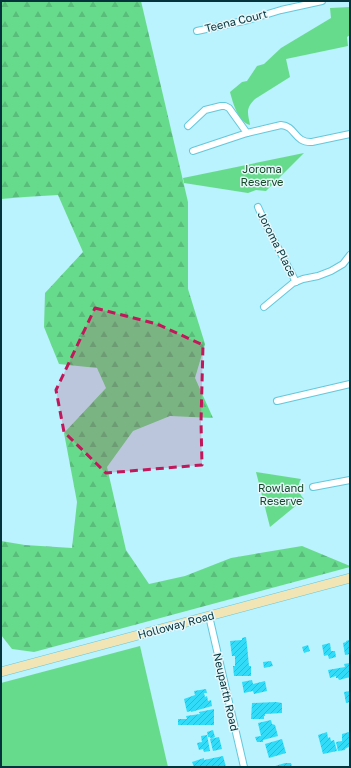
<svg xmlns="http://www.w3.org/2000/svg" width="351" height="768" viewBox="0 0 351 768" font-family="'Golos Text',sans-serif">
<defs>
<pattern id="forest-firs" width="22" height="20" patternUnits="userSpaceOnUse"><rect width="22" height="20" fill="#67db8c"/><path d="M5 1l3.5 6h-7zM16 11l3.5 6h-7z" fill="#58bc7a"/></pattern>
<pattern id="building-hatch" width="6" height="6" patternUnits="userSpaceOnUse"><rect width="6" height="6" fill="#32dbf7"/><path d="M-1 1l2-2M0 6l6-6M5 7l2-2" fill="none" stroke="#2bbcd5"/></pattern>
</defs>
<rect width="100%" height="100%" fill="#baf2fd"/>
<path fill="url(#forest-firs)" d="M 1,1 L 141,1 L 188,202 L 188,289 L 205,344 L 195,378 L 213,418 L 170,416 L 133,431 L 107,467 L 126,550 L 149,584 L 185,576 L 231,558 L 302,546 L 350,566 L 350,567 L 34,652 L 12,649 L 1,635 L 1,541 L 25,545 L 72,548 L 77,502 L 64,433 L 106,388 L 97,368 L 59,364 L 44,327 L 45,293 L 83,252 L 58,195 L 25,197 L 1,199 Z"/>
<g fill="#67db8c">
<path d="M 350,7 L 350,35 L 347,37 L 348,46 L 286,59 L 290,77 L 255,99 C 245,109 248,113 250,125 C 238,122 233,103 230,92 L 242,82 L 247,81 L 257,66 L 264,64 L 281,48 L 331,18 L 330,8 Z"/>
<path d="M 304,153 L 266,191 L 256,190 L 248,193 L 184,183 L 183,178 Z"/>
<path d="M 256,472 L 301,479 C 297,486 298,493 304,499 L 270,527 Z"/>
<path d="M 140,646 L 168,767 L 1,767 L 1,683 Z"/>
</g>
<g fill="url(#building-hatch)">
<path d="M 246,637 L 247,645 L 249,666 L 251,666 L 251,676 L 234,676 L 233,666 L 235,666 L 235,656 L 232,656 L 230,641 L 242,640 L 242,638 Z"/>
<path d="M 349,640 L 350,654 L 345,655 L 343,643 L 346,642 L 346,641 Z"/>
<path d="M 330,643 L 331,651 L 335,651 L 336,657 L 329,659 L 328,655 L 324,656 L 322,645 Z"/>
<path d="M 308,645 L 310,651 L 304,653 L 302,647 Z"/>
<path d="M 271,661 L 273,666 L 264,668 L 263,662 Z"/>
<path d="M 350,663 L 350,677 L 339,680 L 338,678 L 336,678 L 336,676 L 330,678 L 328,670 L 345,667 L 344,664 Z"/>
<path d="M 252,680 L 253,684 L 265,681 L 267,691 L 254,694 L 253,691 L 244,693 L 242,682 Z"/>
<path d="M 206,689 L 207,693 L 204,693 L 205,697 L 207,696 L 208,701 L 211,700 L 212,706 L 191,712 L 191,711 L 187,712 L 184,699 L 195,695 L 194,691 Z"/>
<path d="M 350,691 L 350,702 L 346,703 L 344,692 Z"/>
<path d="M 276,702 L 282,703 L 282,713 L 265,714 L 265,716 L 264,716 L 264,719 L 251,719 L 252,703 Z"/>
<path d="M 214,709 L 214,725 L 178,725 L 178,719 L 187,719 L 186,716 L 200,714 L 199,712 Z"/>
<path d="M 271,720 L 272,724 L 275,725 L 278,736 L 263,740 L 263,742 L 257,742 L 255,737 L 261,736 L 258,723 Z"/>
<path d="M 213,730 L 215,737 L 211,739 L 210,737 L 208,737 L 207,732 Z"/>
<path d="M 327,732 L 328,738 L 330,737 L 331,741 L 334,740 L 337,751 L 323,754 L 318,735 Z"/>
<path d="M 349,732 L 350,733 L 350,746 L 345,749 L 345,750 L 338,751 L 336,742 L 342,741 L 342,734 Z"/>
<path d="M 207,735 L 210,751 L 204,752 L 203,749 L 199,750 L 197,743 L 202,742 L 201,736 Z"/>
<path d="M 219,737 L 222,749 L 213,751 L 210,739 Z"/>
<path d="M 282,739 L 286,753 L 269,758 L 265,744 Z"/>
<path d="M 223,756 L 226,767 L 194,767 L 192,762 L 204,758 L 204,760 Z"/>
<path d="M 285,763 L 291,763 L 292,767 L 272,767 Z"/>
</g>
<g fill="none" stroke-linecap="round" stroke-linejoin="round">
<defs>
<g id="minor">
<path d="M 197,31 L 248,20 L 281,10 L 322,1"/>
<path d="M 188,126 L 205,110 L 221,106 L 225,106 L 229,108 L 247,133"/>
<path d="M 193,151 L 247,133 L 281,125 C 296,126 294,143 312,142 L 350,134"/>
<path d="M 258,207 L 266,225 L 296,282"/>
<path d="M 264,307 L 293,283 L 303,279 L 318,276 L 331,271 L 343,264 L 350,255"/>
<path d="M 277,401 L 350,384"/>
<path d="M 313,487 L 350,480"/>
<path d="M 209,616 L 244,767"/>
</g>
<path id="secondary" d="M 1,672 L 350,578"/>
</defs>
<use href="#minor" stroke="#63c8dc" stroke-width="8"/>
<use href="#secondary" stroke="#63c8dc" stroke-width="10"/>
<use href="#minor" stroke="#fff" stroke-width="6"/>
<use href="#secondary" stroke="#f1e5b6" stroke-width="9"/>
</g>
<path fill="#c2185b" fill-opacity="0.2" stroke="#c2185b" stroke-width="3" stroke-dasharray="8 5" stroke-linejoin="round" d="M 95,308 L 157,324 L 203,345 L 201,422 L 202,465 L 106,473 L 64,432 L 56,390 Z"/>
<g text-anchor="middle" stroke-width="3" stroke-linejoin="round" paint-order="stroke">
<g font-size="11" fill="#04333b" stroke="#e6f8fb">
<text transform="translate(236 21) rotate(-14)" y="4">Teena Court</text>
<text transform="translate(277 244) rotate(63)" y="4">Joroma Place</text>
<text transform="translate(176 625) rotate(-15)" y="4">Holloway Road</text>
<text transform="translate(226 692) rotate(77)" y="4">Neuparth Road</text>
</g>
<g font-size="11" fill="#144827" stroke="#e6f8fb">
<text x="262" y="173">Joroma<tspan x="262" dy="13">Reserve</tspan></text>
<text x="281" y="492">Rowland<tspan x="281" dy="13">Reserve</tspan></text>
</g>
</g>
<rect width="351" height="768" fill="none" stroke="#04333b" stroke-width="4"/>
</svg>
